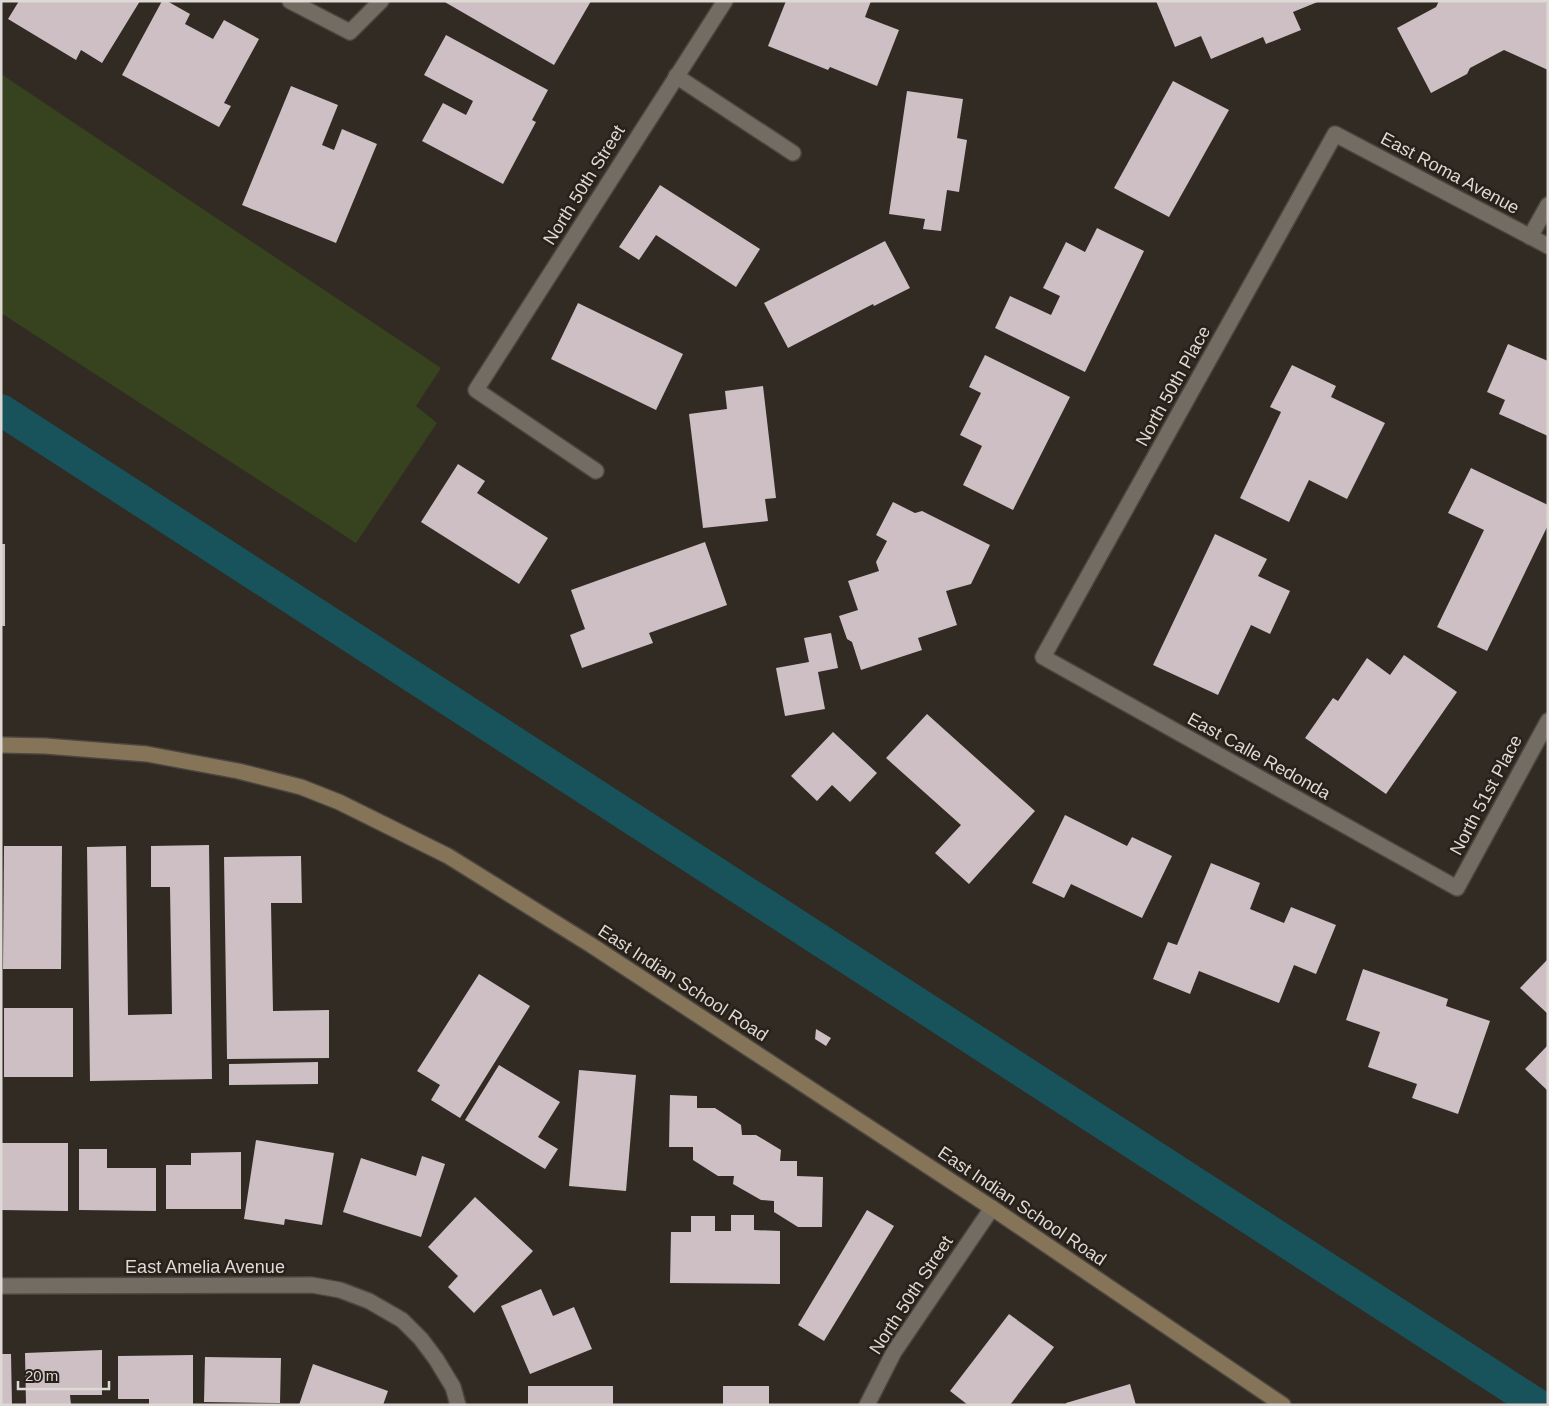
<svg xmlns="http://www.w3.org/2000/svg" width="1549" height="1406" viewBox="0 0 1549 1406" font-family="Arial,sans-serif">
<rect width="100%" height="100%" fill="#312b23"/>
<path fill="#37431e" d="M 1,74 L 441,368 L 416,406 L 437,423 L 356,543 L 1,313 Z"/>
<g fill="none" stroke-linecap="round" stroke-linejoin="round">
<path stroke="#18525a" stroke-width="32" d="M 1,410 L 1538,1405"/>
</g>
<g fill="#cdbfc3">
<path d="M 19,1 L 140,1 L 102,63 L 81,50 L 76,60 L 8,19 Z"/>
<path d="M 162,1 L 167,1 L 190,14 L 185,24 L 213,39 L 224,20 L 259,39 L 224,103 L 231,106 L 219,127 L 122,75 Z"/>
<path d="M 443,1 L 591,1 L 554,65 Z"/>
<path d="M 786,1 L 871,1 L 865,17 L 899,30 L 877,86 L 830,67 L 828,70 L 768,46 Z"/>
<path d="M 1156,1 L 1320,1 L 1293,12 L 1301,30 L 1266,44 L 1263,37 L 1211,59 L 1201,36 L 1175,47 Z"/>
<path d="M 1439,1 L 1546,1 L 1548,6 L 1548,70 L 1504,50 L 1470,68 L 1467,74 L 1431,93 L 1397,28 L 1436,7 Z"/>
<path d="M 446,35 L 548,90 L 532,120 L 536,122 L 503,184 L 422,141 L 443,103 L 466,115 L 473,101 L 424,75 Z"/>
<path d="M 1173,81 L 1229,110 L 1169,217 L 1114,188 Z"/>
<path d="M 291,86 L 338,105 L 322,145 L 334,150 L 342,129 L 377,144 L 336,243 L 242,205 Z"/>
<path d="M 907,91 L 963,99 L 957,138 L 967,140 L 959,192 L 947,190 L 941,231 L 923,229 L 925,219 L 889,214 Z"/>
<path d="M 660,185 L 760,249 L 736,287 L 656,235 L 639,260 L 619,247 Z"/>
<path d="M 1097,228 L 1144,251 L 1085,372 L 995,328 L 1010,296 L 1051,315 L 1060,296 L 1043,288 L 1066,242 L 1085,252 Z"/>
<path d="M 885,241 L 910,288 L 874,306 L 873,304 L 788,348 L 764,303 Z"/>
<path d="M 578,303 L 683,354 L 656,410 L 551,359 Z"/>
<path d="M 1508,344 L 1548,361 L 1548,436 L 1499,414 L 1505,400 L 1487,392 Z"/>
<path d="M 985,355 L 1070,397 L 1013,510 L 963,485 L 982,446 L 960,435 L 981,393 L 969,387 Z"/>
<path d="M 1292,365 L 1336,386 L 1331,397 L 1385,423 L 1347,499 L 1309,480 L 1289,522 L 1240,498 L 1281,412 L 1270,407 Z"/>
<path d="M 763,386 L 776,498 L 765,499 L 768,521 L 703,528 L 689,414 L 727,409 L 725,391 Z"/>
<path d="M 458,464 L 485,481 L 477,493 L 548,538 L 519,584 L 421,522 Z"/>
<path d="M 1471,468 L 1548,505 L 1548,525 L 1487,651 L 1437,627 L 1484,530 L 1448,513 Z"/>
<path d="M 893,502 L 915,513 L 922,511 L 990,545 L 971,584 L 946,591 L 957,625 L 918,638 L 922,650 L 861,670 L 852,642 L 847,639 L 839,616 L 858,610 L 848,581 L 879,571 L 876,562 L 887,541 L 876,535 Z"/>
<path d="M 1215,534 L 1267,559 L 1258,576 L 1290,591 L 1270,634 L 1251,625 L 1218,695 L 1153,665 Z"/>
<path d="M 705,542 L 727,605 L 649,633 L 653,643 L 582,668 L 570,635 L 585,629 L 571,590 Z"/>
<rect x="1" y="544" width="4" height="82"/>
<path d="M 831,633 L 838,668 L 818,672 L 825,709 L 785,716 L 776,668 L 809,662 L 804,638 Z"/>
<path d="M 1404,655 L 1457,692 L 1386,794 L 1305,738 L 1333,698 L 1338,701 L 1367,658 L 1390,675 Z"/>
<path d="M 927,714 L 1035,811 L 969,884 L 935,853 L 961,825 L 886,758 Z"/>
<path d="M 833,732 L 877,773 L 850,802 L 832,785 L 817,801 L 791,776 Z"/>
<path d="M 1065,815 L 1127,846 L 1132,837 L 1172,856 L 1142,918 L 1071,884 L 1064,898 L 1032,883 Z"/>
<path d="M 209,845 L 212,1079 L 90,1081 L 87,847 L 126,846 L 128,1015 L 172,1014 L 170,887 L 151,887 L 151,846 Z"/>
<path d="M 4,846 L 62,846 L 61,969 L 3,969 Z"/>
<path d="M 301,856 L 302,903 L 271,903 L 273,1011 L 329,1010 L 329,1058 L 227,1059 L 224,857 Z"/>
<path d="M 1211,863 L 1260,883 L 1250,909 L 1284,923 L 1291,907 L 1336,925 L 1316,974 L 1294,965 L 1279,1003 L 1199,971 L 1190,994 L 1153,979 L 1168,942 L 1177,945 Z"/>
<path d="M 1548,959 L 1548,1014 L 1520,988 Z"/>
<path d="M 1363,969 L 1448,999 L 1446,1006 L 1490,1021 L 1458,1114 L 1412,1098 L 1417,1084 L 1368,1067 L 1380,1032 L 1346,1020 Z"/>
<path d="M 479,974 L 530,1006 L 460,1118 L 431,1100 L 440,1085 L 417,1071 Z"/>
<rect x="4" y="1008" width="69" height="69"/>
<path d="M 816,1029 L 831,1038 L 826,1046 L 815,1039 Z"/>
<path d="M 1548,1045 L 1548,1091 L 1525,1069 Z"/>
<path d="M 318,1062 L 318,1084 L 229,1085 L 229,1064 Z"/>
<path d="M 499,1065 L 560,1102 L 538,1137 L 558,1149 L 545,1169 L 465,1120 Z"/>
<path d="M 579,1070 L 636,1075 L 626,1191 L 569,1186 Z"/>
<path d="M 670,1095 L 697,1096 L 697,1108 L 715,1108 L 741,1125 L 742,1135 L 756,1135 L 781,1150 L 780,1161 L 797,1161 L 797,1176 L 823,1177 L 822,1227 L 798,1227 L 774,1212 L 774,1201 L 761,1200 L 733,1184 L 734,1176 L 718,1176 L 693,1160 L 693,1147 L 669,1147 Z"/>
<path d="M 256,1140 L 334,1153 L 322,1225 L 285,1219 L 284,1225 L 244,1219 Z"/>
<path d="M 1,1143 L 68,1143 L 68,1211 L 1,1210 Z"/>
<path d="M 79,1149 L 107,1149 L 107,1168 L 156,1168 L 156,1211 L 79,1210 Z"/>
<path d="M 241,1152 L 241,1209 L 166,1209 L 166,1165 L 191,1165 L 191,1153 Z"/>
<path d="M 422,1156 L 445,1164 L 421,1237 L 343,1212 L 361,1158 L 416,1176 Z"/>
<path d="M 475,1197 L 533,1251 L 474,1313 L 448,1287 L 458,1276 L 428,1247 Z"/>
<path d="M 867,1210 L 894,1226 L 824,1341 L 798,1325 Z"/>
<path d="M 731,1215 L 754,1215 L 754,1230 L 780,1231 L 780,1284 L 670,1283 L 671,1232 L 691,1232 L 691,1216 L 715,1216 L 715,1231 L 731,1231 Z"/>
<path d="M 541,1289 L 553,1316 L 574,1307 L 592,1349 L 530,1374 L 501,1306 Z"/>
<path d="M 1009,1314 L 1054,1347 L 1010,1405 L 968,1405 L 950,1391 Z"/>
<path d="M 102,1350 L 102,1395 L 70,1395 L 71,1405 L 26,1405 L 25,1353 Z"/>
<path d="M 1,1354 L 11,1354 L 12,1405 L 1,1405 Z"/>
<path d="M 193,1355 L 193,1405 L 149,1405 L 149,1399 L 118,1399 L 118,1356 Z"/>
<path d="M 205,1357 L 281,1358 L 280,1403 L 204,1402 Z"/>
<path d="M 313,1364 L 388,1391 L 383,1405 L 299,1405 Z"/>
<path d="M 1130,1384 L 1136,1405 L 1066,1405 L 1066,1403 Z"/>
<rect x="528" y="1386" width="85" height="19"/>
<rect x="723" y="1386" width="46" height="19"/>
</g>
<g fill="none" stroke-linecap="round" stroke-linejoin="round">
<defs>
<g id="street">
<path d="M 290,1 L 350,32 L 381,1"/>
<path d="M 676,76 L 793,153"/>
<path d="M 1530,237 L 1548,205"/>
<path d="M 1548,246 L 1335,134 L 1043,657 L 1457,888 L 1548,721"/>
<path d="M 596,471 L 476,390 L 725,1"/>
<path d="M 1,1286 L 312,1285 L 340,1290 L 369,1301 L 402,1320 L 421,1339 L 436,1359 L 453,1387 L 458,1405"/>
<path d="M 867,1405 L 894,1352 L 992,1208"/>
</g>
<path id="secondary" d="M 1,745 L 45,746 L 147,754 L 238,771 L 301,787 L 339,802 L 448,856 L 591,945 L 992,1208 L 1283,1405"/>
</defs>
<use href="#street" stroke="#4c4640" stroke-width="18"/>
<use href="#secondary" stroke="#4c4640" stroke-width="18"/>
<use href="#street" stroke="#736c63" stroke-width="15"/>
<use href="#secondary" stroke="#867458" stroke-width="15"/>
</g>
<g text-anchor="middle" stroke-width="5" stroke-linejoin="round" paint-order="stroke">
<g font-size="18" fill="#ded9d4" stroke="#27211a">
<text transform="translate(1450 173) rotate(28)" y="6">East Roma Avenue</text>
<text transform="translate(584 185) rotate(-58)" y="6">North 50th Street</text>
<text transform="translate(1173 386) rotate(-61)" y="6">North 50th Place</text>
<text transform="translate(1259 756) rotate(29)" y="6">East Calle Redonda</text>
<text transform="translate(1486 795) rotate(-62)" y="6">North 51st Place</text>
<text transform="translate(683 983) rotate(33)" y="6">East Indian School Road</text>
<text transform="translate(1022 1206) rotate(34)" y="6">East Indian School Road</text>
<text x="205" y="1273">East Amelia Avenue</text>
<text transform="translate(911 1295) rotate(-57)" y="6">North 50th Street</text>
</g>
</g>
<rect width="1549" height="1406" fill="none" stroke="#ded9d4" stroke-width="5"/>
<path d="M18 1381v8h91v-8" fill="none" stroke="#ded9d4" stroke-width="2.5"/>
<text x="25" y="1381" font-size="15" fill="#ded9d4" stroke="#27211a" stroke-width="4" paint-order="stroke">20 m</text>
</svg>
